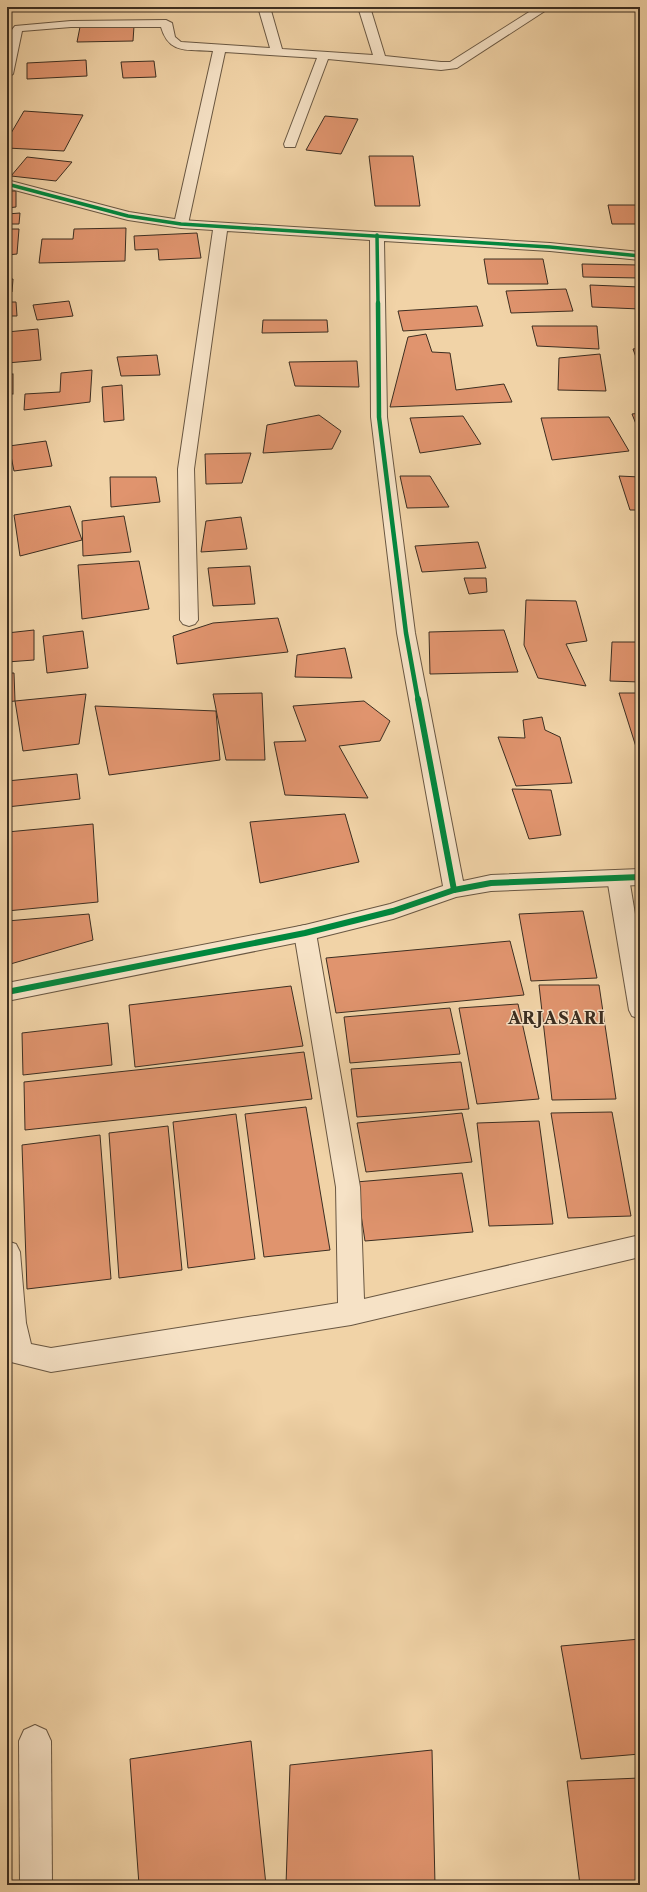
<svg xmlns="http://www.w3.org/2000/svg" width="647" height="1892" viewBox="0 0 647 1892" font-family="'Libre Caslon Text',serif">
<rect width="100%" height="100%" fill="#f1d3a7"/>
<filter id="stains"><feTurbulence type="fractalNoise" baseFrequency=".005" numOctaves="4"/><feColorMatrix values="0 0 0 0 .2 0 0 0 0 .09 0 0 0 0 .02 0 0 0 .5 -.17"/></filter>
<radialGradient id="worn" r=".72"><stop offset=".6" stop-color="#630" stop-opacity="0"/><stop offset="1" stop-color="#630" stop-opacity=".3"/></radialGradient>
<g fill="#e0946e" stroke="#3c2e21">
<path d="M 134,26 L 133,41 L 77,42 L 80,27 Z"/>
<path d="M 86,60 L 87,76 L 27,79 L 27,63 Z"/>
<path d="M 154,61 L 156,77 L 123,78 L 121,62 Z"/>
<path d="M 24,111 L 83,115 L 64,151 L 7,148 L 7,140 Z"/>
<path d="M 325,116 L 358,119 L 341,154 L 306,150 Z"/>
<path d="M 369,156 L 413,156 L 420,206 L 375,206 Z"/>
<path d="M 27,157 L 72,162 L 56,181 L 11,176 Z"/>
<path d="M 7,191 L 16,191 L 16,207 L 7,208 Z"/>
<path d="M 608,205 L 640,205 L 640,224 L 612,224 Z"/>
<path d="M 20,213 L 19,224 L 7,224 L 7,214 Z"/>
<path d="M 126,228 L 125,261 L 39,263 L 42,239 L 73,239 L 74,229 Z"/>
<path d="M 7,229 L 19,229 L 17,254 L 7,255 Z"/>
<path d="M 197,233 L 201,258 L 159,260 L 158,249 L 135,250 L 134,236 Z"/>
<path d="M 484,259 L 543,259 L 548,284 L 488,284 Z"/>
<path d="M 582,264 L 639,265 L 640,278 L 583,277 Z"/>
<path d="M 7,279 L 13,279 L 12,292 L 7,292 Z"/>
<path d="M 590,285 L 640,287 L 640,309 L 592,307 Z"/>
<path d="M 566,289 L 573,311 L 511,313 L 506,291 Z"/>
<path d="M 69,301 L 73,316 L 37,320 L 33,305 Z"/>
<path d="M 7,302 L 16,302 L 17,316 L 7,316 Z"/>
<path d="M 477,306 L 483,326 L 403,331 L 398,311 Z"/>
<path d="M 263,320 L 327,320 L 328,332 L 262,333 Z"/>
<path d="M 532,326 L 597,326 L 599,349 L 537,346 Z"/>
<path d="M 38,329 L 41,360 L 7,363 L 7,332 Z"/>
<path d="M 426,334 L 432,352 L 450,353 L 456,390 L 504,384 L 512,402 L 390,407 L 408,337 Z"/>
<path d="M 640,348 L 640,368 L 633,349 Z"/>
<path d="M 600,354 L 606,391 L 558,390 L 559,358 Z"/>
<path d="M 157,355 L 160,375 L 121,376 L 117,357 Z"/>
<path d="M 357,361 L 359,387 L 295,386 L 289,362 Z"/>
<path d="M 92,370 L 90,402 L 24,410 L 25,394 L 60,392 L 61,373 Z"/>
<rect x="7" y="374" width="6" height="20"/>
<path d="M 122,385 L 124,420 L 104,422 L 102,387 Z"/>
<path d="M 640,413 L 640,434 L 632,414 Z"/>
<path d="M 319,415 L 341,431 L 332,449 L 263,453 L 267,425 Z"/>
<path d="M 463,416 L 481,444 L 420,453 L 410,418 Z"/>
<path d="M 609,417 L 629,451 L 552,460 L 541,418 Z"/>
<path d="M 46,441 L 52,466 L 14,471 L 9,446 Z"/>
<path d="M 251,453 L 242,483 L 206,484 L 205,454 Z"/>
<path d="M 400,476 L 430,476 L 449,507 L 407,508 Z"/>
<path d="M 619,476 L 640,477 L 640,510 L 630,510 Z"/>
<path d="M 110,477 L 156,477 L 160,502 L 111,507 Z"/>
<path d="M 70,506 L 82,540 L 20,556 L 14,515 Z"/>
<path d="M 124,516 L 131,552 L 83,556 L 82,521 Z"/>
<path d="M 241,517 L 247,549 L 201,552 L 206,521 Z"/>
<path d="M 478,542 L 486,568 L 422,572 L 415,546 Z"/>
<path d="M 139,561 L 149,609 L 82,619 L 78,565 Z"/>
<path d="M 11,562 L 8,609 L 7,609 L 7,563 Z"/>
<path d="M 250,566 L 255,604 L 213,606 L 208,568 Z"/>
<path d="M 464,578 L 486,578 L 487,592 L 469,594 Z"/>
<path d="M 526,600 L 576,601 L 587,641 L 566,644 L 586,686 L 538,678 L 524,645 Z"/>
<path d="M 278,618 L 288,652 L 177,664 L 173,636 L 213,623 Z"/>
<path d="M 34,630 L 34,660 L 7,662 L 7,633 Z"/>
<path d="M 504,630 L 518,672 L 430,674 L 429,632 Z"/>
<path d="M 83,631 L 88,668 L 47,673 L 43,636 Z"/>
<path d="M 612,642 L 640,642 L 640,682 L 610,681 Z"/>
<path d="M 345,648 L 352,678 L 295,677 L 297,655 Z"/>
<path d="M 7,673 L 14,673 L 15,701 L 7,702 Z"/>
<path d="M 262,693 L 265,760 L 226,760 L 213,694 Z"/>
<path d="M 619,693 L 640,693 L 640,750 L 637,750 Z"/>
<path d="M 86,694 L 79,744 L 23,751 L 15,701 Z"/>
<path d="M 364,701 L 390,721 L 380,741 L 339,746 L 368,798 L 285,795 L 274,742 L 306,741 L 293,706 Z"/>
<path d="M 95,706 L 216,711 L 220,760 L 109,775 Z"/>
<path d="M 542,717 L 545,730 L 560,737 L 572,783 L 516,786 L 498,737 L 525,738 L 523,720 Z"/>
<path d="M 77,774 L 80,799 L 7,807 L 7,781 Z"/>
<path d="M 512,789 L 551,790 L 561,835 L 529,839 Z"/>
<path d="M 345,814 L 359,862 L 260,883 L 250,822 Z"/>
<path d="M 93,824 L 98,902 L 7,911 L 7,832 Z"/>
<path d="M 583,911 L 597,978 L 531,981 L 519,914 Z"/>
<path d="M 89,914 L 93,940 L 7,965 L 7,921 Z"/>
<path d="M 510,941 L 524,995 L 336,1013 L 326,958 Z"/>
<path d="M 539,985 L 599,985 L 616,1099 L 552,1100 Z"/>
<path d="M 291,986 L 303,1046 L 135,1067 L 129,1005 Z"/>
<path d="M 518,1004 L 539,1099 L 477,1104 L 459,1008 Z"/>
<path d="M 450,1008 L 460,1054 L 350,1063 L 344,1017 Z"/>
<path d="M 108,1023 L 112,1065 L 23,1075 L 22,1033 Z"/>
<path d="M 304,1052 L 312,1099 L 25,1130 L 24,1082 Z"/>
<path d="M 461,1062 L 469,1109 L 357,1117 L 351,1069 Z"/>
<path d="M 306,1107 L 330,1250 L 264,1257 L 245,1114 Z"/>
<path d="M 612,1112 L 631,1216 L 568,1218 L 551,1113 Z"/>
<path d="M 462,1113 L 472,1162 L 366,1172 L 357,1123 Z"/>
<path d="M 236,1114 L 255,1259 L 188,1268 L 173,1122 Z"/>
<path d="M 539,1121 L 553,1224 L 489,1226 L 477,1123 Z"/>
<path d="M 168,1126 L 182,1270 L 119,1278 L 109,1133 Z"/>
<path d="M 100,1135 L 111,1279 L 27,1289 L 22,1145 Z"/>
<path d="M 462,1173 L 473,1232 L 365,1241 L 356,1182 Z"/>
<path d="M 640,1639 L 640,1754 L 581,1759 L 561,1646 Z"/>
<path d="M 251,1741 L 266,1885 L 139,1885 L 130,1759 Z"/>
<path d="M 432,1750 L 435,1885 L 286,1885 L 290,1765 Z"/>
<path d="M 640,1778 L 640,1885 L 580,1885 L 567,1781 Z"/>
</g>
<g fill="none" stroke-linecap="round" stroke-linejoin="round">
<defs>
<g id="lane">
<path d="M 258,7 L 270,7 L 282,49 L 373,55 L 358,7 L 370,7 L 385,56 L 441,62 L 450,62 L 537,7 L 551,7 L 457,68 L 441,70 L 328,59 L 296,144 L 295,147 L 285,147 L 284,144 L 317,58 L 225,52 L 188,224 L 186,227 L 176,227 L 174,224 L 213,51 C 188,49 169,55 161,27 L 71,27 L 22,31 L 13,74 L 7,78 C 7,62 3,38 15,26 L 71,21 L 166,20 L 172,23 L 175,37 L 181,42 L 270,48 Z"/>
<path d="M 618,870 L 626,873 L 629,878 L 640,944 L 640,1019 L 632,1016 L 629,1010 L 607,878 L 610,873 Z"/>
<path d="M 305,925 L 313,927 L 316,933 L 360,1187 L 364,1299 L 640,1235 L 640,1257 L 351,1325 L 51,1372 L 11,1362 L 7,1355 L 7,1241 L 16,1244 L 20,1252 L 26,1323 L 31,1344 L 51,1348 L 338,1303 L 336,1187 L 294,933 L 297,927 Z"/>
</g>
<g id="street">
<path d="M 7,180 L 129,212 L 181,220 L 550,243 L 640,252 L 640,260 L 550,251 L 384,241 L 387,417 L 415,633 L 463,881 L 491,875 L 640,869 L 640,885 L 491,891 L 456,897 L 393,919 L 305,941 L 7,1001 L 7,983 L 305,925 L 390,904 L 443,886 L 397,633 L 371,417 L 370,240 L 227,231 L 194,469 L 198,620 L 195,624 L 189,626 L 183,624 L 180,620 L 178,469 L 213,230 L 181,228 L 128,220 L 7,188 Z"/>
<path d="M 35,1725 L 46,1730 L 51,1741 L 52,1885 L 20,1885 L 19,1741 L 24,1730 Z"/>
</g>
</defs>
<use href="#lane" stroke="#695742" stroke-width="2"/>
<use href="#street" stroke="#695742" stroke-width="2"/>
<use href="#lane" fill="#f6e2c6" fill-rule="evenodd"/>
<use href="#street" fill="#f6e2c6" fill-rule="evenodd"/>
<defs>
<g id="cycleway-far2">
<path d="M 7,184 L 128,216 L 181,224 L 550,247 L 640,256"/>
<path d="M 377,235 L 378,304"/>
</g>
<path id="cycleway-far1" d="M 378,303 L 379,417 L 406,633 L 418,700"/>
<g id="cycleway">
<path d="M 418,699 L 454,890"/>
<path d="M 7,992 L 305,933 L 393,911 L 454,890 L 491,883 L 640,877"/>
</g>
</defs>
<use href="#cycleway-far2" stroke="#f6e2c6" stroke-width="5"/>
<use href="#cycleway-far1" stroke="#f6e2c6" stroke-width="6"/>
<use href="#cycleway" stroke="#f6e2c6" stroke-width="8"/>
<use href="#cycleway-far2" stroke="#00873e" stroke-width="3.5"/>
<use href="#cycleway-far1" stroke="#00873e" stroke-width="4.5"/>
<use href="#cycleway" stroke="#00873e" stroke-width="6"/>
</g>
<g text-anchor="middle" stroke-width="3" stroke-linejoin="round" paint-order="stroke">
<g font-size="17" font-weight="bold" letter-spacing="1" fill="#3c2e21" stroke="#f6e2c6">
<text x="557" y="1024">ARJASARI</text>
</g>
</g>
<rect width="647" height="1892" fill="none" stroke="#f1d3a7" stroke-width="24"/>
<rect x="8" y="8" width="631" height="1876" fill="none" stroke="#3c2e21" stroke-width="2"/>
<rect x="12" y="12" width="623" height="1868" fill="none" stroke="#3c2e21"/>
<rect width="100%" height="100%" filter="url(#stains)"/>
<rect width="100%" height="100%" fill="url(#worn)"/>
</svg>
